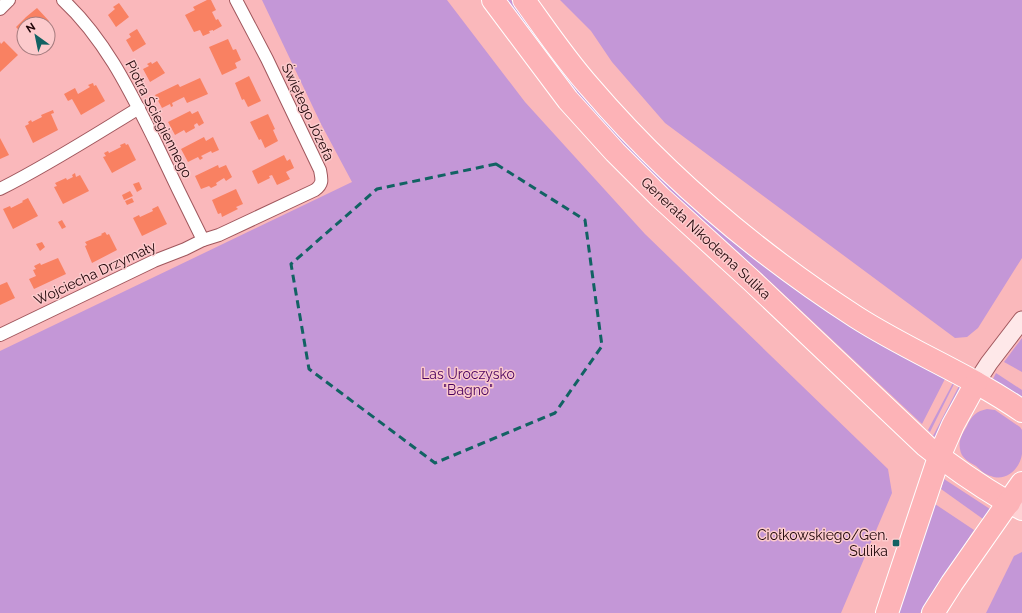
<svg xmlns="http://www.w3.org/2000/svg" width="1022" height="613" viewBox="0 0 1022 613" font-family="Raleway,sans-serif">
<rect width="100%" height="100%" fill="#fab8bb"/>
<g fill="#c497d7">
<path d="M 262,0 L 447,0 L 525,102 L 645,234 L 888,469 L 892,493 L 841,613 L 0,613 L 0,351 L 352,182 L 321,124 Z"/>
<path d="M 502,0 L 511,0 L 557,60 L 745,248 L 798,291 L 852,326 L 946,377 L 922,424 L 758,270 L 716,237 L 600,123 Z"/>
<path d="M 560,0 L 1022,0 L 1022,258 L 978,328 L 967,337 L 955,338 L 665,123 L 612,62 L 591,31 Z"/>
<path d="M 1022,338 L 1022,372 L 1004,362 Z"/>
<path d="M 996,373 L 1022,390 L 1022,401 L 991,383 Z"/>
<path d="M 954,381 L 955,382 L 930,432 L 928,430 Z"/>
<path d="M 960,384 L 963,386 L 938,435 L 935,437 L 933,436 Z"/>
<path d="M 987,409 L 995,410 L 1020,427 L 1022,430 C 1022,438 1022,447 1022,454 C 1020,469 1006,482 991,476 C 986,475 980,470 976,466 C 969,462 961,458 960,449 C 958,440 963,433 967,426 C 971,416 977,411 987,409 Z"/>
<path d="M 944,479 L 990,509 L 983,519 L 941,489 Z"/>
<path d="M 935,504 L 974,530 L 920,613 L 898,613 Z"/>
<path d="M 1022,552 L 1022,613 L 986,613 L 1014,556 Z"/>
</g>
<g fill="#f98162">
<path d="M 207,0 L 211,0 L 216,10 L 212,12 L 216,20 L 218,19 L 222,26 L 213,31 L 213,30 L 209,31 L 210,33 L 203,36 L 200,30 L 194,32 L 185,15 L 195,10 L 193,7 Z"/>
<path d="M 119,3 L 129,17 L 116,27 L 108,15 L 115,9 L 113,7 Z"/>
<path d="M 37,8 L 49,21 L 47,24 L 24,24 L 24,36 L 16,27 L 26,17 Z"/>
<path d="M 137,29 L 146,44 L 133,52 L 126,40 L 131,37 L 129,34 Z"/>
<path d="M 228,39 L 233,50 L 236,49 L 241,60 L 235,63 L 237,68 L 222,75 L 209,47 Z"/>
<path d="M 4,41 L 18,55 L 0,72 L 0,42 L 1,44 Z"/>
<path d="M 157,61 L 165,73 L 150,82 L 143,69 L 149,66 L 147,64 L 151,62 L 152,64 Z"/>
<path d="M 249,76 L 261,101 L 248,107 L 244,99 L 242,100 L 235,83 Z"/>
<path d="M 200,78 L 208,94 L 187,103 L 184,97 L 172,103 L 173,106 L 171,107 L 170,104 L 162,108 L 155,95 L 178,84 L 180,87 Z"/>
<path d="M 93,83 L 94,86 L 96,85 L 105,101 L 81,115 L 72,99 L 68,101 L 64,94 L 75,88 L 78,94 L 90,87 L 88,85 Z"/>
<path d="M 53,110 L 54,113 L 51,114 L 58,130 L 33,143 L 25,126 L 29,124 L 28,122 L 31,120 L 32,122 L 42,117 L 41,115 Z"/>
<path d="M 190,111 L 192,114 L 198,111 L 204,123 L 199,126 L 197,123 L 194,125 L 195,128 L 186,133 L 184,130 L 175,135 L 168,122 Z"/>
<path d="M 268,114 L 275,129 L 273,130 L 278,141 L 265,148 L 261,139 L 259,140 L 250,122 Z"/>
<path d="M 204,137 L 206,141 L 213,137 L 219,150 L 212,153 L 211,151 L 201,156 L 203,158 L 200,160 L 198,157 L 188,162 L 181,149 Z"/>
<path d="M 0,138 L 9,155 L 0,159 Z"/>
<path d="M 125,143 L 126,145 L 128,144 L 136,160 L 112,173 L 103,157 L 106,156 L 104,153 L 108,151 L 109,153 L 121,147 L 120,145 Z"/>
<path d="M 284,155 L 287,161 L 290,159 L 294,168 L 286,172 L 290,179 L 277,185 L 272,175 L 269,176 L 270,178 L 258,184 L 252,171 Z"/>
<path d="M 218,165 L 219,168 L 226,165 L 232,177 L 226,181 L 224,178 L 216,183 L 217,185 L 211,188 L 209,186 L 201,189 L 195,176 Z"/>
<path d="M 75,173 L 76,177 L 80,175 L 89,191 L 63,204 L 54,187 L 57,186 L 55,183 L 66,178 L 67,180 L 73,177 L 72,175 Z"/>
<path d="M 139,182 L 142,189 L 137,192 L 133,184 Z"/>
<path d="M 236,189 L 243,204 L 236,207 L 238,209 L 222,217 L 221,213 L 218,214 L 212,200 Z"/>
<path d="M 130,191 L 133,196 L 124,200 L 122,195 Z"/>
<path d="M 28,198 L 38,216 L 13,229 L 3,209 L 10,206 L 11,208 L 23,202 L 22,201 Z"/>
<path d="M 132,198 L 134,202 L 127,205 L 125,201 Z"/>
<path d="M 158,206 L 167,224 L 142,236 L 133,218 L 139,215 L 140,217 L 153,211 L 152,209 Z"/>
<path d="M 62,220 L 66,227 L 62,229 L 58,222 Z"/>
<path d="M 105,232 L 107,235 L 109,234 L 117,250 L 92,263 L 85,246 L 87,245 L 85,242 L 102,235 L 101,234 Z"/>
<path d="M 42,242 L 45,247 L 40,251 L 36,244 Z"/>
<path d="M 58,258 L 66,274 L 34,289 L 29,279 L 36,276 L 33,270 L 36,269 L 34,266 L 40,263 L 41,265 Z"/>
<path d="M 7,282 L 15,298 L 0,305 L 0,285 Z"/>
</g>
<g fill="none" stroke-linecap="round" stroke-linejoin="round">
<defs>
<g id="street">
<path d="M 63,0 C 104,38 129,89 154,139 C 170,173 186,206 203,240"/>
<path d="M 0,9 L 9,0"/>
<path d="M 0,189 C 48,165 93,136 139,108"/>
<path d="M 0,335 L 154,261 L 185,249 L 203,240 L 219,235 L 315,190 C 323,184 322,180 320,170 L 267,59 L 236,0"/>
</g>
<path id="secondary" d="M 976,383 L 989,363 L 1022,320"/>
<path id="primary" d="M 1009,503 L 1022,510"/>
<g id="highway">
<path d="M 493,0 L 568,100 L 615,152 L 660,197 L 751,280 L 926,446 C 952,467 980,486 1009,503"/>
<path d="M 524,0 C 545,29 565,59 589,86 C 666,176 757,253 856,317 C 909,351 970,375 1022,411"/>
<path d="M 887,613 L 939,457 L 953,425 L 976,383"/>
<path d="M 933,613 L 952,583 L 1022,483"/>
</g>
</defs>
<use href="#street" stroke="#a0575d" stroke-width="14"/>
<use href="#secondary" stroke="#a0575d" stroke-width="19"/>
<use href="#primary" stroke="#fff" stroke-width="22"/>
<use href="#highway" stroke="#fff" stroke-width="24"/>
<use href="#street" stroke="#fff" stroke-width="12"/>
<use href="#secondary" stroke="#fee8e9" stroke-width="17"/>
<use href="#primary" stroke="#fed1d4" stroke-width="20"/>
<use href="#highway" stroke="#fdb3b7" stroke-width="22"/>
</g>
<path fill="none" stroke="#126263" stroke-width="3" stroke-dasharray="8 5" stroke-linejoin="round" d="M 496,164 L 585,220 L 602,346 L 555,413 L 435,463 L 309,369 L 291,264 L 377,189 Z"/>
<rect fill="#126263" stroke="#fccacc" stroke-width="1.5" x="892" y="539" width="8" height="8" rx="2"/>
<g text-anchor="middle" stroke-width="3" stroke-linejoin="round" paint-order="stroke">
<g font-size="14" fill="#1f0508" stroke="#fccacc">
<text transform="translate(308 112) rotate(65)" y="5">Świętego Józefa</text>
<text transform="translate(159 119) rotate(63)" y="5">Piotra Ściegiennego</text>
<text transform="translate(706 238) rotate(43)" y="5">Generała Nikodema Sulika</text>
<text transform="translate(95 273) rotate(-25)" y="5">Wojciecha Drzymały</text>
</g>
<g font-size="14" fill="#49015e" stroke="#fccacc">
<text x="468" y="379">Las Uroczysko<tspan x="468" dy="16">"Bagno"</tspan></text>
</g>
<g font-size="14" fill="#1f0508" stroke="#fccacc" text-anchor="end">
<text x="888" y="540">Ciołkowskiego/Gen.<tspan x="888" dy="16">Sulika</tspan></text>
</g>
</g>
<g transform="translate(36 36) rotate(327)"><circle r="19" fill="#fccacc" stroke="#a47b7e"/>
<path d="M0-3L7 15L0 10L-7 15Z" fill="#126263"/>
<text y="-6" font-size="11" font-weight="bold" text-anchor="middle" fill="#1f0508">N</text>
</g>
</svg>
